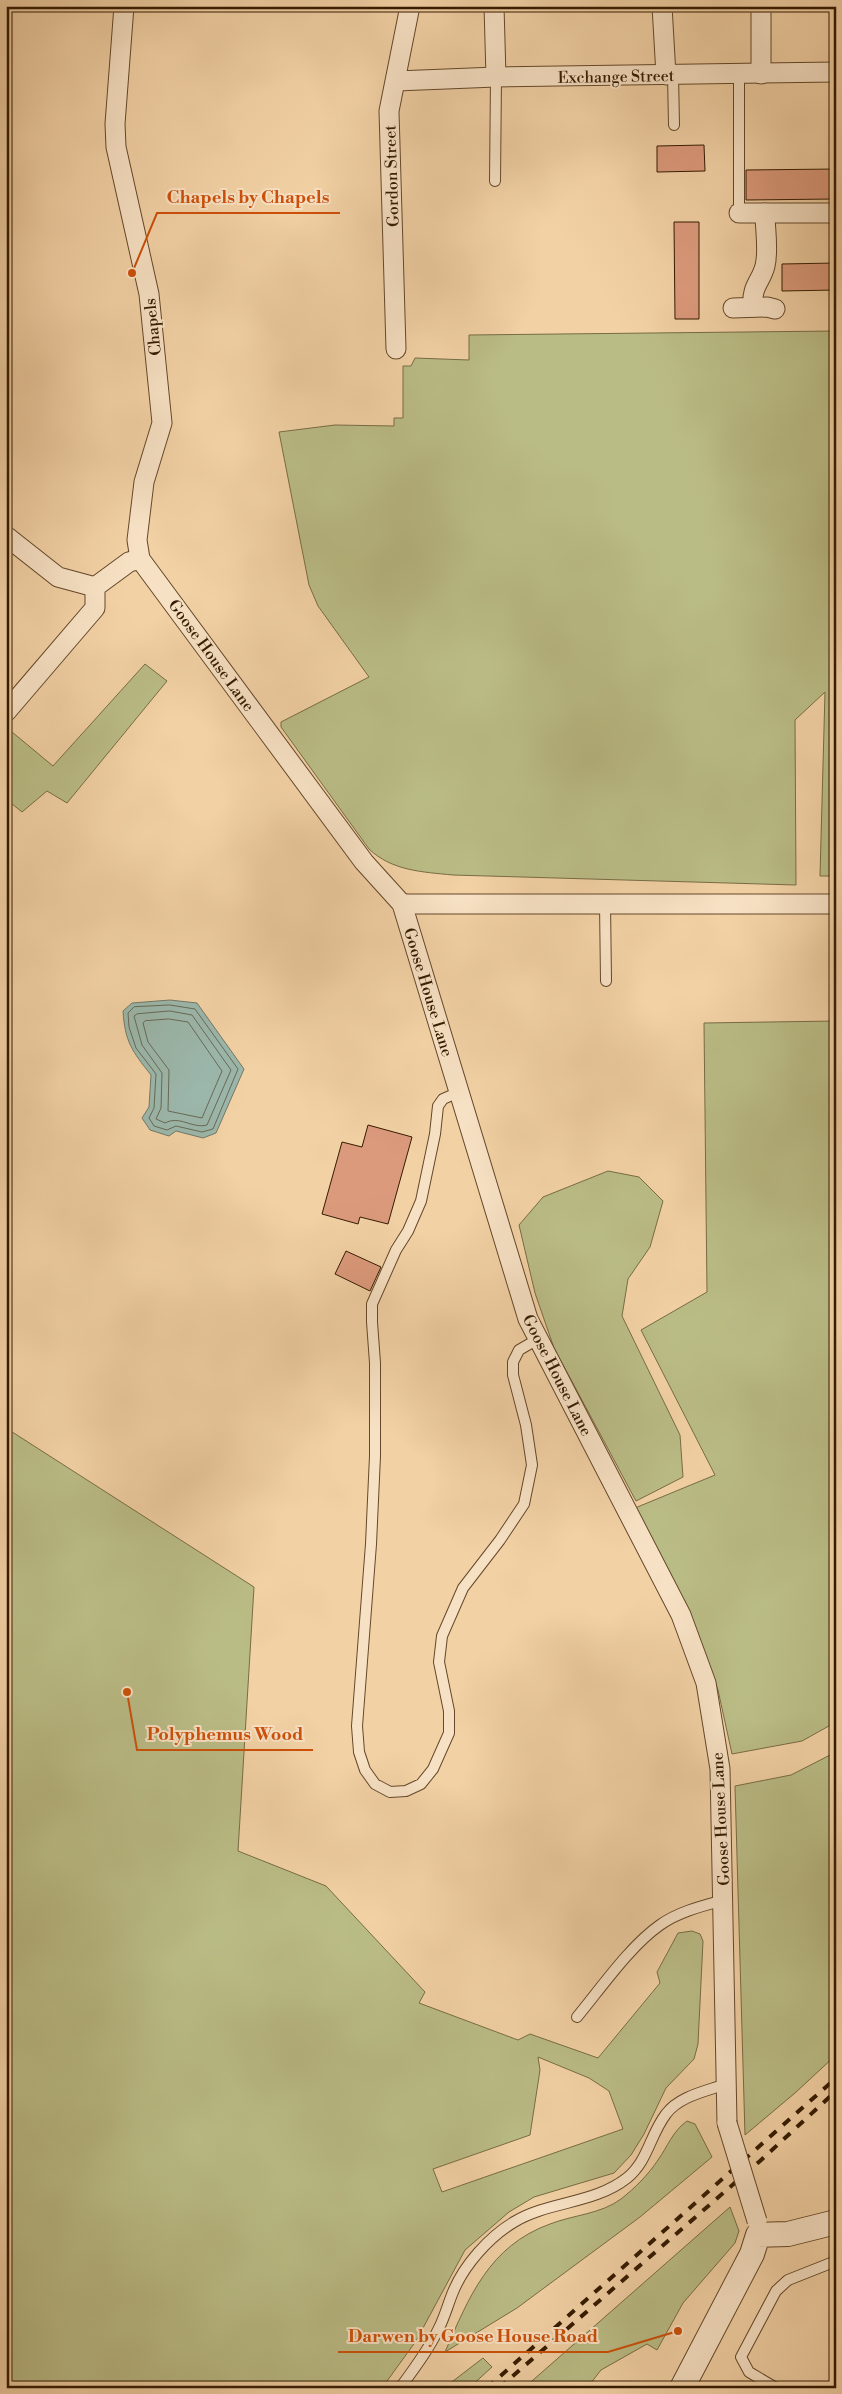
<svg xmlns="http://www.w3.org/2000/svg" width="842" height="2394" viewBox="0 0 842 2394" font-family="'Libre Bodoni',serif">
<rect width="100%" height="100%" fill="#f2d1a5"/>
<filter id="stains"><feTurbulence type="fractalNoise" baseFrequency=".004" numOctaves="4"/><feColorMatrix values="0 0 0 0 .2 0 0 0 0 .09 0 0 0 0 .02 0 0 0 .5 -.17"/></filter>
<radialGradient id="worn" r=".72"><stop offset=".6" stop-color="#630" stop-opacity="0"/><stop offset="1" stop-color="#630" stop-opacity=".3"/></radialGradient>
<g fill="#babc86" stroke="#786c44" fill-rule="evenodd">
<path d="M 836,331 L 836,876 L 820,876 L 825,692 L 795,720 L 796,885 L 453,875 C 423,872 392,871 369,849 L 281,727 L 281,722 L 369,677 L 318,606 L 309,585 L 279,432 L 335,425 L 394,426 L 394,418 L 403,418 L 403,366 L 411,366 L 415,358 L 469,360 L 469,335 Z"/>
<path d="M 145,664 L 167,681 L 67,803 L 47,791 L 22,812 L 6,799 L 6,727 L 53,766 Z"/>
<path d="M 836,1021 L 836,1722 L 802,1741 L 732,1754 L 718,1690 L 689,1612 L 635,1508 L 715,1475 L 641,1330 L 707,1292 L 704,1023 Z"/>
<path d="M 608,1171 L 639,1177 L 663,1201 L 650,1247 L 628,1279 L 622,1316 L 680,1435 L 683,1477 L 636,1501 L 554,1348 L 535,1293 L 519,1225 L 543,1197 Z"/>
<path d="M 6,1428 L 254,1587 L 238,1851 L 326,1886 L 425,1992 L 419,2003 L 518,2040 L 530,2034 L 598,2058 L 660,1983 L 657,1972 L 678,1933 L 692,1931 L 700,1934 L 703,1941 L 698,2044 L 694,2059 L 666,2088 L 644,2134 L 631,2155 L 614,2173 L 534,2197 L 509,2212 L 465,2250 L 416,2341 L 382,2388 L 6,2388 ZM 538,2057 L 589,2078 L 609,2091 L 623,2129 L 442,2192 L 433,2169 L 530,2135 L 540,2070 Z"/>
<path d="M 836,1752 L 836,2055 L 795,2093 L 745,2135 L 735,1786 L 791,1775 Z"/>
<path d="M 687,2121 L 695,2124 L 712,2157 L 640,2217 L 517,2308 L 445,2352 C 469,2297 489,2246 550,2224 C 573,2215 601,2214 621,2199 C 635,2188 648,2175 658,2160 C 668,2146 672,2132 687,2121 Z"/>
<path d="M 730,2207 L 739,2231 L 735,2243 L 683,2303 L 657,2350 L 647,2344 L 601,2370 L 587,2388 L 524,2388 Z"/>
<path d="M 483,2358 L 492,2367 L 469,2388 L 444,2388 Z"/>
</g>
<path fill="#9bb7ab" stroke="#727967" d="M 170,1000 L 197,1003 L 244,1069 L 216,1133 L 203,1138 L 176,1131 L 169,1136 L 150,1130 L 142,1118 L 149,1107 L 151,1075 C 132,1051 125,1042 123,1011 L 132,1003 Z"/>
<g fill="none" stroke-linecap="round" stroke-linejoin="round">
<g stroke="#686956" stroke-width="1">
<path d="M 170,1005 L 195,1009 L 238,1069 L 213,1129 L 202,1132 L 176,1126 L 167,1130 L 154,1126 L 149,1118 L 154,1108 L 156,1074 L 136,1048 L 129,1027 L 128,1013 L 134,1007 Z"/>
<path d="M 170,1011 L 192,1015 L 231,1070 L 207,1125 C 192,1129 180,1115 165,1123 L 156,1119 L 161,1108 L 162,1073 L 142,1045 L 134,1016 L 137,1014 Z"/>
<path d="M 169,1019 L 188,1022 L 222,1071 L 202,1118 L 168,1111 L 169,1070 L 148,1042 L 143,1023 L 145,1021 Z"/>
</g>
</g>
<g fill="#dc9a7c" stroke="#351b01">
<path d="M 704,145 L 705,171 L 657,172 L 657,146 Z"/>
<path d="M 836,169 L 836,199 L 746,200 L 746,170 Z"/>
<path d="M 674,222 L 699,222 L 699,319 L 675,319 Z"/>
<path d="M 836,263 L 836,290 L 782,291 L 782,264 Z"/>
<path d="M 368,1125 L 412,1137 L 388,1224 L 360,1217 L 358,1224 L 322,1214 L 342,1142 L 362,1147 Z"/>
<path d="M 346,1251 L 381,1267 L 370,1291 L 335,1274 Z"/>
</g>
<g fill="none" stroke-linecap="round" stroke-linejoin="round">
<defs>
<g id="service">
<path d="M 673,75 L 674,125"/>
<path d="M 495,181 L 496,77"/>
<path d="M 739,213 L 739,74"/>
<path d="M 605,903 L 606,981"/>
<path d="M 459,1092 L 443,1099 L 438,1106 L 435,1134 L 421,1201 L 408,1231 L 396,1250 L 372,1304 L 372,1322 L 375,1363 L 375,1456 L 371,1544 L 357,1726 L 359,1752 L 365,1770 L 375,1784 L 390,1792 L 406,1791 L 421,1784 L 433,1769 L 449,1733 L 449,1711 L 439,1662 L 442,1636 L 463,1588 L 500,1540 L 524,1504 L 532,1465 L 526,1425 L 513,1375 L 513,1362 L 519,1350 L 538,1339"/>
<path d="M 577,2017 C 601,1988 630,1946 660,1925 C 678,1912 702,1906 724,1900"/>
<path d="M 400,2388 C 414,2369 429,2349 439,2328 C 445,2316 448,2304 453,2292 C 464,2265 489,2237 514,2222 C 549,2201 594,2204 627,2178 C 648,2161 650,2135 666,2114 C 679,2096 707,2091 726,2084"/>
<path d="M 776,2388 L 749,2372 L 741,2357 L 776,2291 L 788,2280 L 836,2261"/>
</g>
<g id="minor">
<path d="M 124,6 L 115,124 L 116,147 L 149,294 L 162,423 L 144,482 L 137,540 L 140,559 L 364,862 L 402,904 L 528,1319 L 681,1615 L 706,1683 L 720,1769 L 727,2123"/>
<path d="M 494,6 L 496,77"/>
<path d="M 662,6 L 666,75"/>
<path d="M 761,6 L 761,74"/>
<path d="M 396,81 L 496,77 L 836,72"/>
<path d="M 739,213 L 836,213"/>
<path d="M 753,307 C 751,286 761,282 765,266 C 769,250 765,230 765,213"/>
<path d="M 733,308 L 767,307 L 775,309"/>
<path d="M 396,349 L 389,111 L 410,6"/>
<path d="M 6,536 L 58,577 L 95,587"/>
<path d="M 6,712 L 95,608 L 95,587 L 129,562 L 140,559"/>
<path d="M 402,904 L 836,904"/>
</g>
<path id="tertiary" d="M 682,2388 L 752,2254 L 758,2235 L 788,2234 L 836,2222"/>
</defs>
<use href="#service" stroke="#64482a" stroke-width="12"/>
<use href="#minor" stroke="#64482a" stroke-width="21"/>
<use href="#tertiary" stroke="#64482a" stroke-width="26"/>
<use href="#service" stroke="#f7e1c4" stroke-width="10"/>
<use href="#minor" stroke="#f7e1c4" stroke-width="19"/>
<use href="#tertiary" stroke="#f7e1c4" stroke-width="24"/>
<g stroke="#351b01" stroke-width="4" stroke-dasharray="9 9" stroke-linecap="butt">
<path d="M 487,2388 L 836,2078"/>
<path d="M 499,2388 L 760,2161 L 836,2091"/>
</g>
<defs>
<path id="minor-bridge" d="M 727,2123 L 757,2221"/>
</defs>
<use href="#minor-bridge" stroke="#64482a" stroke-width="21" stroke-linecap="butt"/>
<use href="#minor-bridge" stroke="#f7e1c4" stroke-width="19"/>
</g>
<g text-anchor="middle" stroke-width="4" stroke-linejoin="round" paint-order="stroke">
<g font-size="16" fill="#351b01" stroke="#f7e1c4">
<text transform="translate(616 76) rotate(-1)" y="6">Exchange Street</text>
<text transform="translate(391 176) rotate(-92)" y="6">Gordon Street</text>
<text transform="translate(152 327) rotate(-96)" y="6">Chapels</text>
<text transform="translate(212 655) rotate(54)" y="6">Goose House Lane</text>
<text transform="translate(429 992) rotate(73)" y="6">Goose House Lane</text>
<text transform="translate(558 1375) rotate(63)" y="6">Goose House Lane</text>
<text transform="translate(720 1819) rotate(-93)" y="6">Goose House Lane</text>
</g>
</g>
<path fill="none" stroke="#cd500a" stroke-width="2" d="M132 273L157 213H340M127 1692L137 1750H313M678 2331L608 2352H338"/>
<g fill="#cd500a" stroke="#f7e1c4" stroke-width="2">
<circle cx="132" cy="273" r="5"/>
<circle cx="127" cy="1692" r="5"/>
<circle cx="678" cy="2331" r="5"/>
</g>
<g font-size="18" text-anchor="middle" font-weight="bold" fill="#cd500a" stroke="#f7e1c4" stroke-width="4" stroke-linejoin="round" paint-order="stroke">
<text x="248" y="203">Chapels by Chapels</text>
<text x="225" y="1740">Polyphemus Wood</text>
<text x="473" y="2342">Darwen by Goose House Road</text>
</g>
<rect width="842" height="2394" fill="none" stroke="#f2d1a5" stroke-width="25"/>
<rect x="8" y="8" width="827" height="2379" fill="none" stroke="#351b01" stroke-width="2.5"/>
<rect x="12" y="12" width="817" height="2369" fill="none" stroke="#351b01"/>
<rect width="100%" height="100%" filter="url(#stains)"/>
<rect width="100%" height="100%" fill="url(#worn)"/>
</svg>
